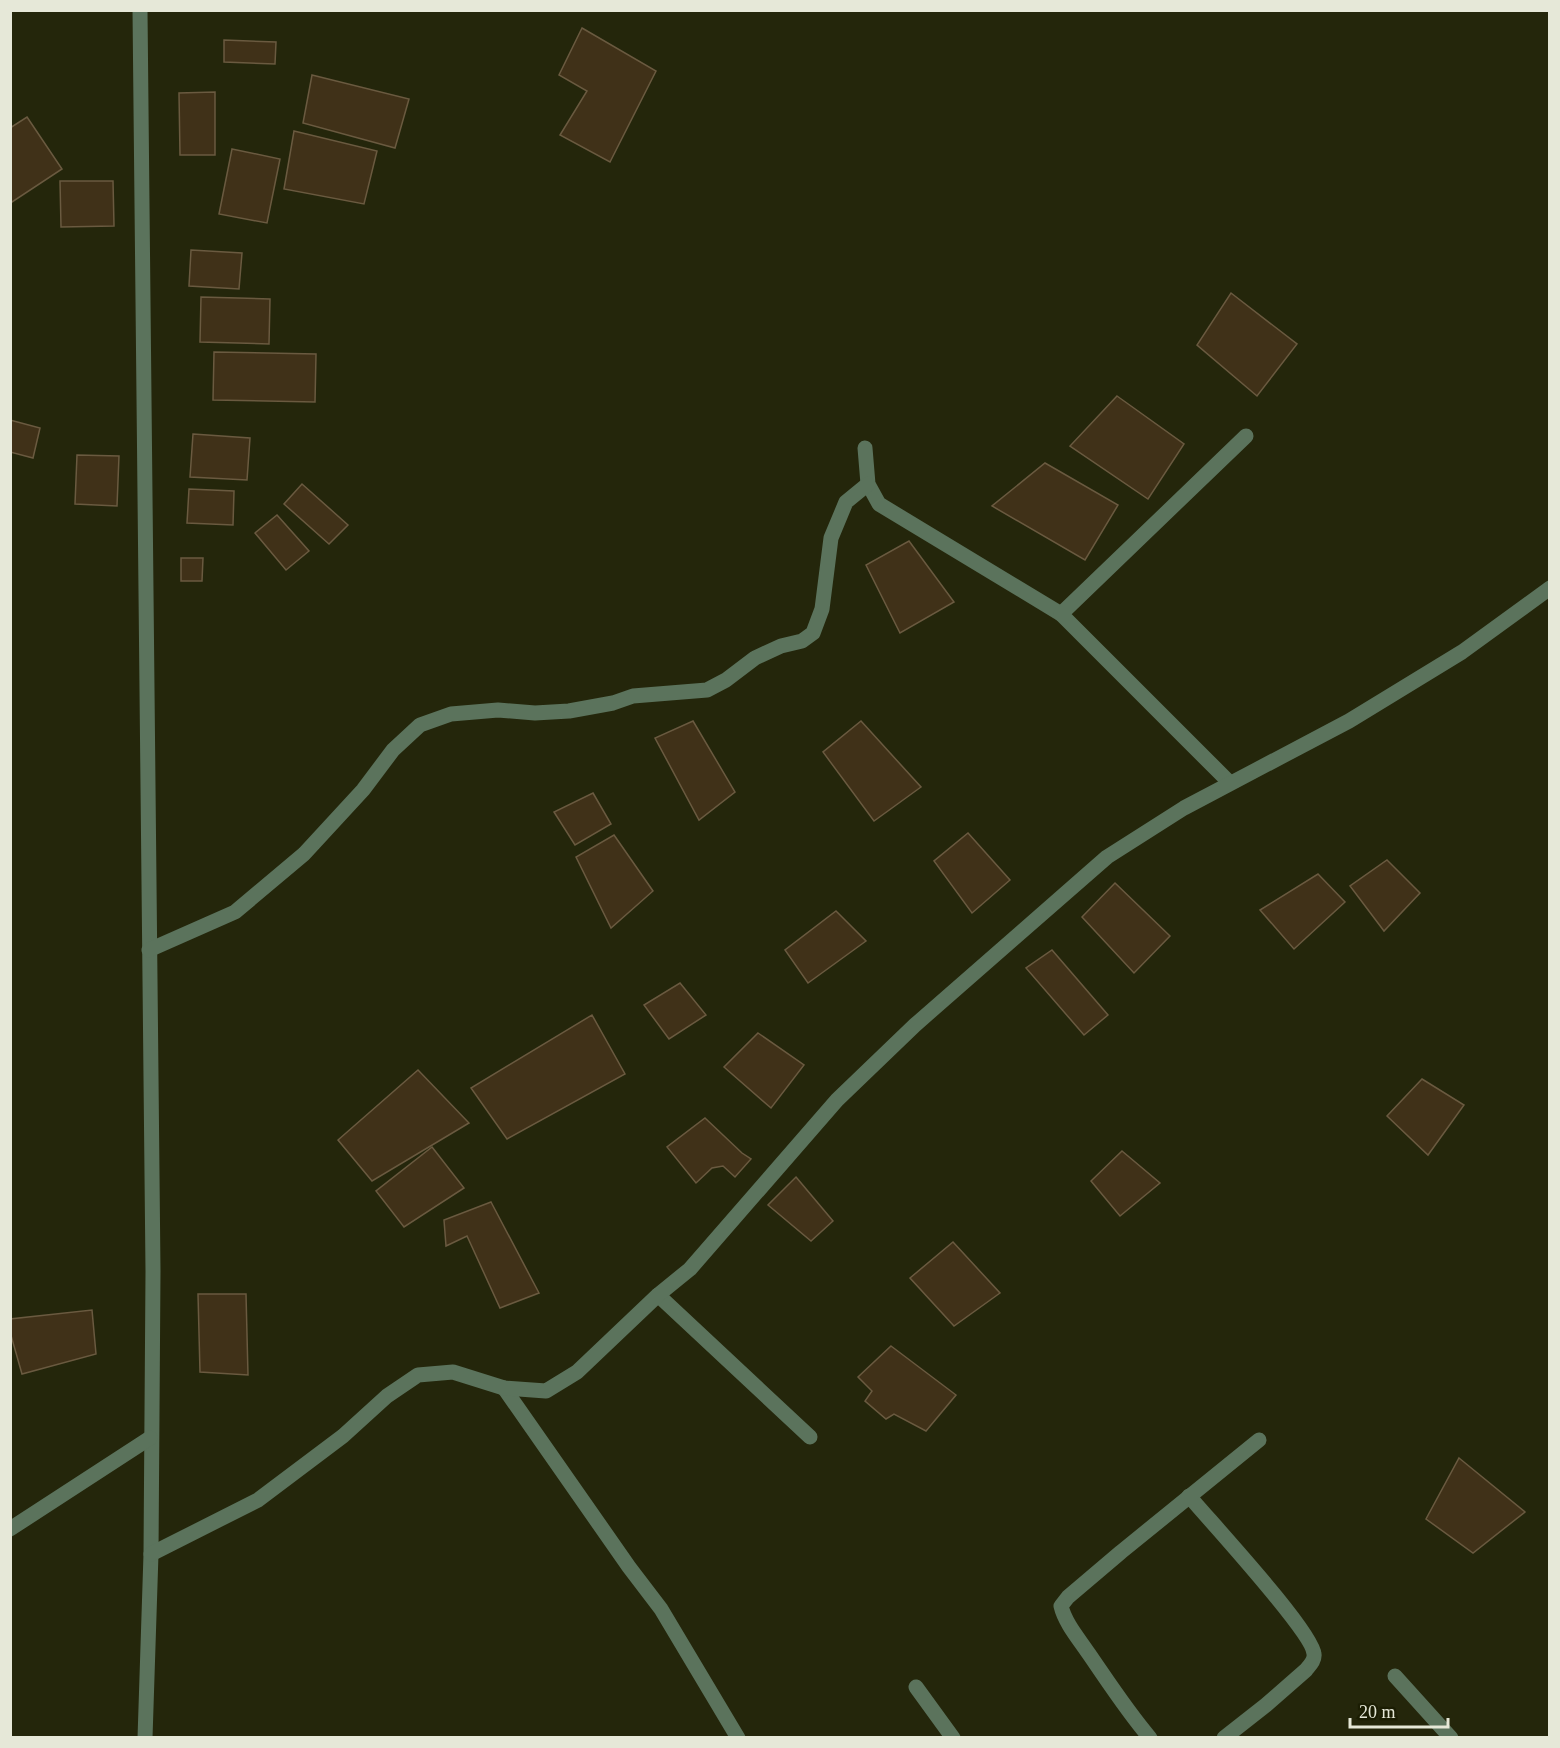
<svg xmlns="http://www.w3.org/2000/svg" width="1560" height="1748" viewBox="0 0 1560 1748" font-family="Georgia,serif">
<rect width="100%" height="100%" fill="#24260b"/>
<g fill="#403118" stroke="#6a5a40" stroke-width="1.5">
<path d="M 582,28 L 656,71 L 610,162 L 560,135 L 587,91 L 559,75 Z"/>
<path d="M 224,40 L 276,42 L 275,64 L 224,62 Z"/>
<path d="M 312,75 L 409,99 L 395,148 L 303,123 Z"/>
<path d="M 215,92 L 215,155 L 180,155 L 179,93 Z"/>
<path d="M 27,117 L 62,169 L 12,202 L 10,200 L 10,128 Z"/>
<path d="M 294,131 L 377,151 L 364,204 L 284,189 Z"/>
<path d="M 232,149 L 280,159 L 267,223 L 219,214 Z"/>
<path d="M 60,181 L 113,181 L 114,226 L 61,227 Z"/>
<path d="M 191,250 L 242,253 L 239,289 L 189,286 Z"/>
<path d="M 1231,293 L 1297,344 L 1257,396 L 1197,345 Z"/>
<path d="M 201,297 L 270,299 L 269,344 L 200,342 Z"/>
<path d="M 214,352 L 316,354 L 315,402 L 213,400 Z"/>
<path d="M 1117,396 L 1184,444 L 1148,499 L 1070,446 Z"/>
<path d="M 10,420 L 40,428 L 33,458 L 10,452 Z"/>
<path d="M 193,434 L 250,438 L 247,480 L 190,477 Z"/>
<path d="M 77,455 L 119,456 L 117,506 L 75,504 Z"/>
<path d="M 1045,463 L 1118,505 L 1085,560 L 992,506 Z"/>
<path d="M 302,484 L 348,525 L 329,544 L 284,504 Z"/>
<path d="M 189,489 L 234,491 L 233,525 L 187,523 Z"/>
<path d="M 277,515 L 309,551 L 286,570 L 255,533 Z"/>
<path d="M 909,541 L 954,602 L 900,633 L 866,565 Z"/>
<path d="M 181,558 L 203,558 L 202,581 L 181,581 Z"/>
<path d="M 693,721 L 735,792 L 699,820 L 655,738 Z"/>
<path d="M 861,721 L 921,787 L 874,821 L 823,752 Z"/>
<path d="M 593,793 L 611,824 L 575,845 L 554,812 Z"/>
<path d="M 968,833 L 1010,880 L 972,913 L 934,861 Z"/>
<path d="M 614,835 L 653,891 L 611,928 L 576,857 Z"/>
<path d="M 1387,860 L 1420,893 L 1384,931 L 1350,886 Z"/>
<path d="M 1318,874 L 1345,902 L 1294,949 L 1260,910 Z"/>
<path d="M 1115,883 L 1170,936 L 1134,973 L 1082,917 Z"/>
<path d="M 836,911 L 866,941 L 808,983 L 785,950 Z"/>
<path d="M 1052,950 L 1108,1015 L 1084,1035 L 1026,968 Z"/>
<path d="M 680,983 L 706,1015 L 669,1039 L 644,1005 Z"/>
<path d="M 592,1015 L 625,1074 L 507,1139 L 471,1088 Z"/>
<path d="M 758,1033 L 804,1065 L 771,1108 L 724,1067 Z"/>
<path d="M 418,1070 L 469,1123 L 372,1181 L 338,1140 Z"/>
<path d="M 1422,1079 L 1464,1105 L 1428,1155 L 1387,1116 Z"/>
<path d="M 705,1118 L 742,1153 L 751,1159 L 735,1177 L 723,1166 L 712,1168 L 696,1183 L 667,1147 Z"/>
<path d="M 432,1147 L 464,1188 L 404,1227 L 376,1191 Z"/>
<path d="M 1122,1151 L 1160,1183 L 1120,1216 L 1091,1181 Z"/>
<path d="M 796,1177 L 833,1221 L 811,1241 L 768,1205 Z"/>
<path d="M 491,1202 L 539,1293 L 500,1308 L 467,1236 L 446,1246 L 444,1220 Z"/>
<path d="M 953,1242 L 1000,1293 L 954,1326 L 910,1278 Z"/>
<path d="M 198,1294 L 246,1294 L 248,1375 L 200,1372 Z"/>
<path d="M 92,1310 L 96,1354 L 22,1374 L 10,1332 L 10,1319 Z"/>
<path d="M 891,1346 L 956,1395 L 926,1431 L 894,1414 L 886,1419 L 865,1401 L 872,1391 L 858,1377 Z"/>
<path d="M 1459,1458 L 1525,1512 L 1473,1553 L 1426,1519 Z"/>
</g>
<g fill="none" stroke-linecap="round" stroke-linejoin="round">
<g stroke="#5b735c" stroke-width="15">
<path d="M 140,10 L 153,1271 L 151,1554 L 145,1738"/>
<path d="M 865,448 L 868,484 L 879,504 L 1061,614"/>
<path d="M 1230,783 L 1061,614 L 1246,436"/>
<path d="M 149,950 L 235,912 L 304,854 L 363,790 L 393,750 L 420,725 L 451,714 L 498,710 L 535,713 L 569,711 L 613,703 L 633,696 L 707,690 L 726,680 L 755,658 L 781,646 L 802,641 L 813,633 L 822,609 L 831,538 L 846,502 L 868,484"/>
<path d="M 658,1295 L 810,1437"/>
<path d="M 504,1388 L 629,1567 L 661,1609 L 738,1738"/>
<path d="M 1189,1496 C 1209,1520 1313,1632 1314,1654 C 1315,1660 1310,1665 1306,1670 L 1266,1705 L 1224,1738"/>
<path d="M 10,1529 L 150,1438"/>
<path d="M 151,1554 L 258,1500 L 343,1436 L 387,1396 L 418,1375 L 453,1372 L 504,1388 L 546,1391 L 577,1372 L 658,1295 L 690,1269 L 837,1100 L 915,1025 L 1107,857 L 1184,808 L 1349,721 L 1462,652 L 1550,588"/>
<path d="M 1395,1676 L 1451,1738"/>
<path d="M 916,1687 L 953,1738"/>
<path d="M 1150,1738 C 1127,1711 1109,1683 1089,1654 C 1079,1639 1065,1623 1061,1606 L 1068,1597 L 1121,1552 L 1259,1440"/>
</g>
</g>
<rect width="1560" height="1748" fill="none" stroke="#e6e8d8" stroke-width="24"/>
<path d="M1350 1718v9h98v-9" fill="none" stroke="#e6e8d8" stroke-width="3"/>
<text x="1359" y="1718" font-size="18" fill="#e6e8d8" stroke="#1b1d03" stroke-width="4.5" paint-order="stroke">20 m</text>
</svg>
